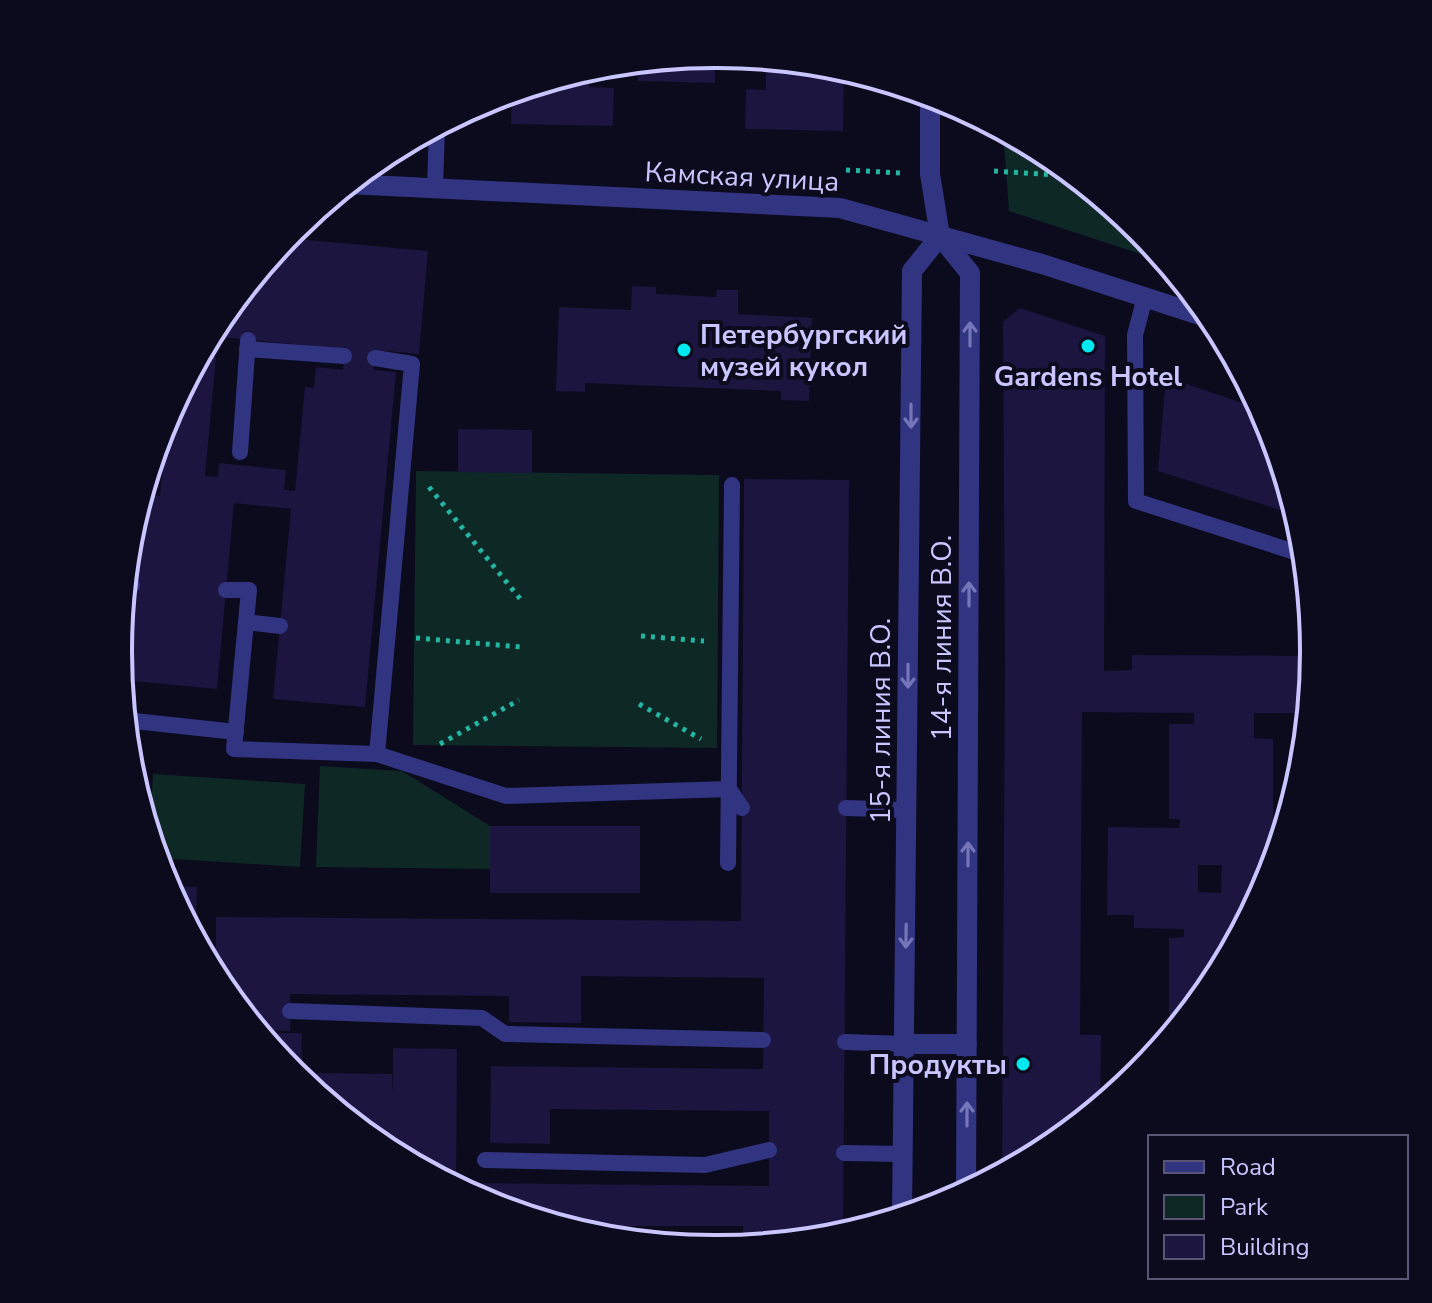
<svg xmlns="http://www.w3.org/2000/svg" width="1432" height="1303" viewBox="0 0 1432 1303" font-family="'Nunito Sans',sans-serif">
<rect width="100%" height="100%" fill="#0c0a1d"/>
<g fill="#0d2825">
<path d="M 1003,130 L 1048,155 L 1139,229 L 1165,262 L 1009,211 Z"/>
<path d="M 416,471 L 719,475 L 717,748 L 413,745 Z"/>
<path d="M 320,766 L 402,771 L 490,826 L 490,869 L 316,867 Z"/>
<path d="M 153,774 L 305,784 L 300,867 L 157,858 L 150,833 Z"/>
</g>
<g fill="#1b1540" fill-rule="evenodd">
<path d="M 715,54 L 715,83 L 638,81 L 638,62 Z"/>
<path d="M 766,59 L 844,69 L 843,131 L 745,129 L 746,89 L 766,90 Z"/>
<path d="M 589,69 L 589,87 L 614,88 L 613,126 L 511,124 L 512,92 Z"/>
<path d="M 286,238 L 428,251 L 419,354 L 376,350 L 374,370 L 396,372 L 365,707 L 273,699 L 291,509 L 234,503 L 217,689 L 123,680 L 140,503 L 142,494 L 160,496 L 168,415 L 200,355 L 216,357 L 205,476 L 218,477 L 219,463 L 286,470 L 284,490 L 295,491 L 305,387 L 314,388 L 316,367 L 343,370 L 345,349 L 210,336 L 219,319 Z"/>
<path d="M 632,286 L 656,287 L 656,294 L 716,297 L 717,290 L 738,290 L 738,314 L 812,318 L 809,401 L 781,400 L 781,391 L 585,383 L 585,392 L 556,391 L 559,307 L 631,310 Z"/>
<path d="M 1020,308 L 1105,336 L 1104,671 L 1132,670 L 1132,655 L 1308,656 L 1308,632 L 1312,632 L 1313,652 L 1307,713 L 1254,713 L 1254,738 L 1273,739 L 1273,855 L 1276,855 L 1268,881 L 1213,984 L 1169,1037 L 1169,938 L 1184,937 L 1184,929 L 1134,928 L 1134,915 L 1107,915 L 1108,827 L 1179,828 L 1180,819 L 1169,819 L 1169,724 L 1194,724 L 1194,713 L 1082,712 L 1080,1035 L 1101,1035 L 1100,1105 L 1048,1149 L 1002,1173 L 1005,669 L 1003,322 ZM 1198,865 L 1222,865 L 1221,893 L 1198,892 Z"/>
<path d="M 1166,377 L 1260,409 L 1268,423 L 1296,515 L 1158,471 Z"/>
<path d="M 458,429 L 532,430 L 532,473 L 458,472 Z"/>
<path d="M 744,479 L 849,480 L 843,1234 L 832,1238 L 743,1246 L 743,1226 L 626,1226 L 626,1240 L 599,1237 L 487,1203 L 384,1148 L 368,1135 L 392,1135 L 392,1133 L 366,1133 L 308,1086 L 308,1073 L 392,1074 L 393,1093 L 393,1048 L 457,1049 L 456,1183 L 769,1186 L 769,1111 L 550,1109 L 550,1144 L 490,1143 L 491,1066 L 763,1069 L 764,978 L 581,976 L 581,1023 L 509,1022 L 509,996 L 290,994 L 290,1031 L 258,1030 L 216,977 L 216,917 L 741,921 Z"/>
<rect x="490" y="826" width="150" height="67"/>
<path d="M 167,886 L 197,887 L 195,938 Z"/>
<path d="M 260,1033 L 302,1033 L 301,1080 L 293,1074 Z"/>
</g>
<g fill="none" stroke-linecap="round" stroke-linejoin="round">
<g stroke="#24b5a3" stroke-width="5" stroke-dasharray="4 6" stroke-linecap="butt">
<path d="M 846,170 L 901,173"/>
<path d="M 994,171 L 1057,175 L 1085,185"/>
<path d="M 429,487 L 522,601"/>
<path d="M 641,636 L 704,641"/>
<path d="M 416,638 L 521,647"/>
<path d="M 639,704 L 701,739"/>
<path d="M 440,744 L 519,700"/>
</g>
<g stroke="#313480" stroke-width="16">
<path d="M 435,188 L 437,127"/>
<path d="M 1145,297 L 1135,335 L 1136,501 L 1304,555"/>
<path d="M 247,349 L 344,356"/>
<path d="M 375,358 L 412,364 L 377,754"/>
<path d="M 240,452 L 248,340"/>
<path d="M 125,585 L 132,585"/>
<path d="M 226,590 L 249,590 L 234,749 L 377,754 L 506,796 L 729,789 L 742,808"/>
<path d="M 246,622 L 280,626"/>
<path d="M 125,720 L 236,732"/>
<path d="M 846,808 L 907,810"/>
<path d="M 728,863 L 732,485"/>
<path d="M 290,1011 L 482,1018 L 505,1034 L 763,1040"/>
<path d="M 845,1042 L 905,1044"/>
<path d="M 844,1153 L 903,1154"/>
<path d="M 485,1160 L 705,1165 L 769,1150"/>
</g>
<g stroke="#313480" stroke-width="20">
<path d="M 930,95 L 930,174 L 940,236 L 970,273 L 966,1192"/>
<path d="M 905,1044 L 967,1044"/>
<path d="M 902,1216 L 912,271 L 940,236"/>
</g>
<path stroke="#313480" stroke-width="20" d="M 348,184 L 840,208 L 1042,264 L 1212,319"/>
</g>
<defs><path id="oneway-shaft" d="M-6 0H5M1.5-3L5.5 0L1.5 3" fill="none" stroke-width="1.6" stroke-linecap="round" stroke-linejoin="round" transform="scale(2)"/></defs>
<g stroke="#7576b9">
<use href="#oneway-shaft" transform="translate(970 334) rotate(-90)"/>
<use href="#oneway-shaft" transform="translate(911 416) rotate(90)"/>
<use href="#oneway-shaft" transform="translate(969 594) rotate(-90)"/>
<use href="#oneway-shaft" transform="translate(908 676) rotate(90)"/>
<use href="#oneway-shaft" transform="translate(968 854) rotate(-90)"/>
<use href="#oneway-shaft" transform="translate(906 936) rotate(91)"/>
<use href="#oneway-shaft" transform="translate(967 1114) rotate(-90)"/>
</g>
<g fill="#00e9f1" stroke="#0c0a1d" stroke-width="3">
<circle cx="1088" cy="346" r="8"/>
<circle cx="684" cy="350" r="8"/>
<circle cx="1023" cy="1064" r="8"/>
</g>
<g text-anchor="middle" stroke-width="8" stroke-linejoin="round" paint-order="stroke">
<g font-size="28" fill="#c9c6ff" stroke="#0c0a1d">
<text transform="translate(742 176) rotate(3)" y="10">Камская улица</text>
<text transform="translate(941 638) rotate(-90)" y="10">14-я линия В.О.</text>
<text transform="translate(880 721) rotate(-90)" y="10">15-я линия В.О.</text>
</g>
<g font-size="28" font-weight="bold" fill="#c9c6ff" stroke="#0c0a1d" text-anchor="start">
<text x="700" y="344">Петербургский<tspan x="700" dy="32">музей кукол</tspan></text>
<text x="1088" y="386" text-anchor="middle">Gardens Hotel</text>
<text x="1007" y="1074" text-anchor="end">Продукты</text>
</g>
</g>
<path d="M0 0H1432V1303H0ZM715 68H717A583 583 0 0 1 1300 651V652A583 583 0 0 1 717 1235H715A583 583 0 0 1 132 652V651A583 583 0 0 1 715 68Z" fill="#0c0a1d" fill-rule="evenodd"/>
<path fill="none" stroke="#c9c6ff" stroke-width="4" d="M715 68H717A583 583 0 0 1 1300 651V652A583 583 0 0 1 717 1235H715A583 583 0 0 1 132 652V651A583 583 0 0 1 715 68Z"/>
<rect x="1148" y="1135" width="260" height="144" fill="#0c0a1d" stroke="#585577" stroke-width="2"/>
<rect x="1164" y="1161" width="40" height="12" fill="#313480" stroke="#585577" stroke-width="2"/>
<text x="1220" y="1175" font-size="24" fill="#c9c6ff">Road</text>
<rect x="1164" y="1195" width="40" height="24" fill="#0d2825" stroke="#585577" stroke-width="2"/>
<text x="1220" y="1215" font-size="24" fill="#c9c6ff">Park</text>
<rect x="1164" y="1235" width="40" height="24" fill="#1b1540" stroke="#585577" stroke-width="2"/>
<text x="1220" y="1255" font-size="24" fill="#c9c6ff">Building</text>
</svg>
